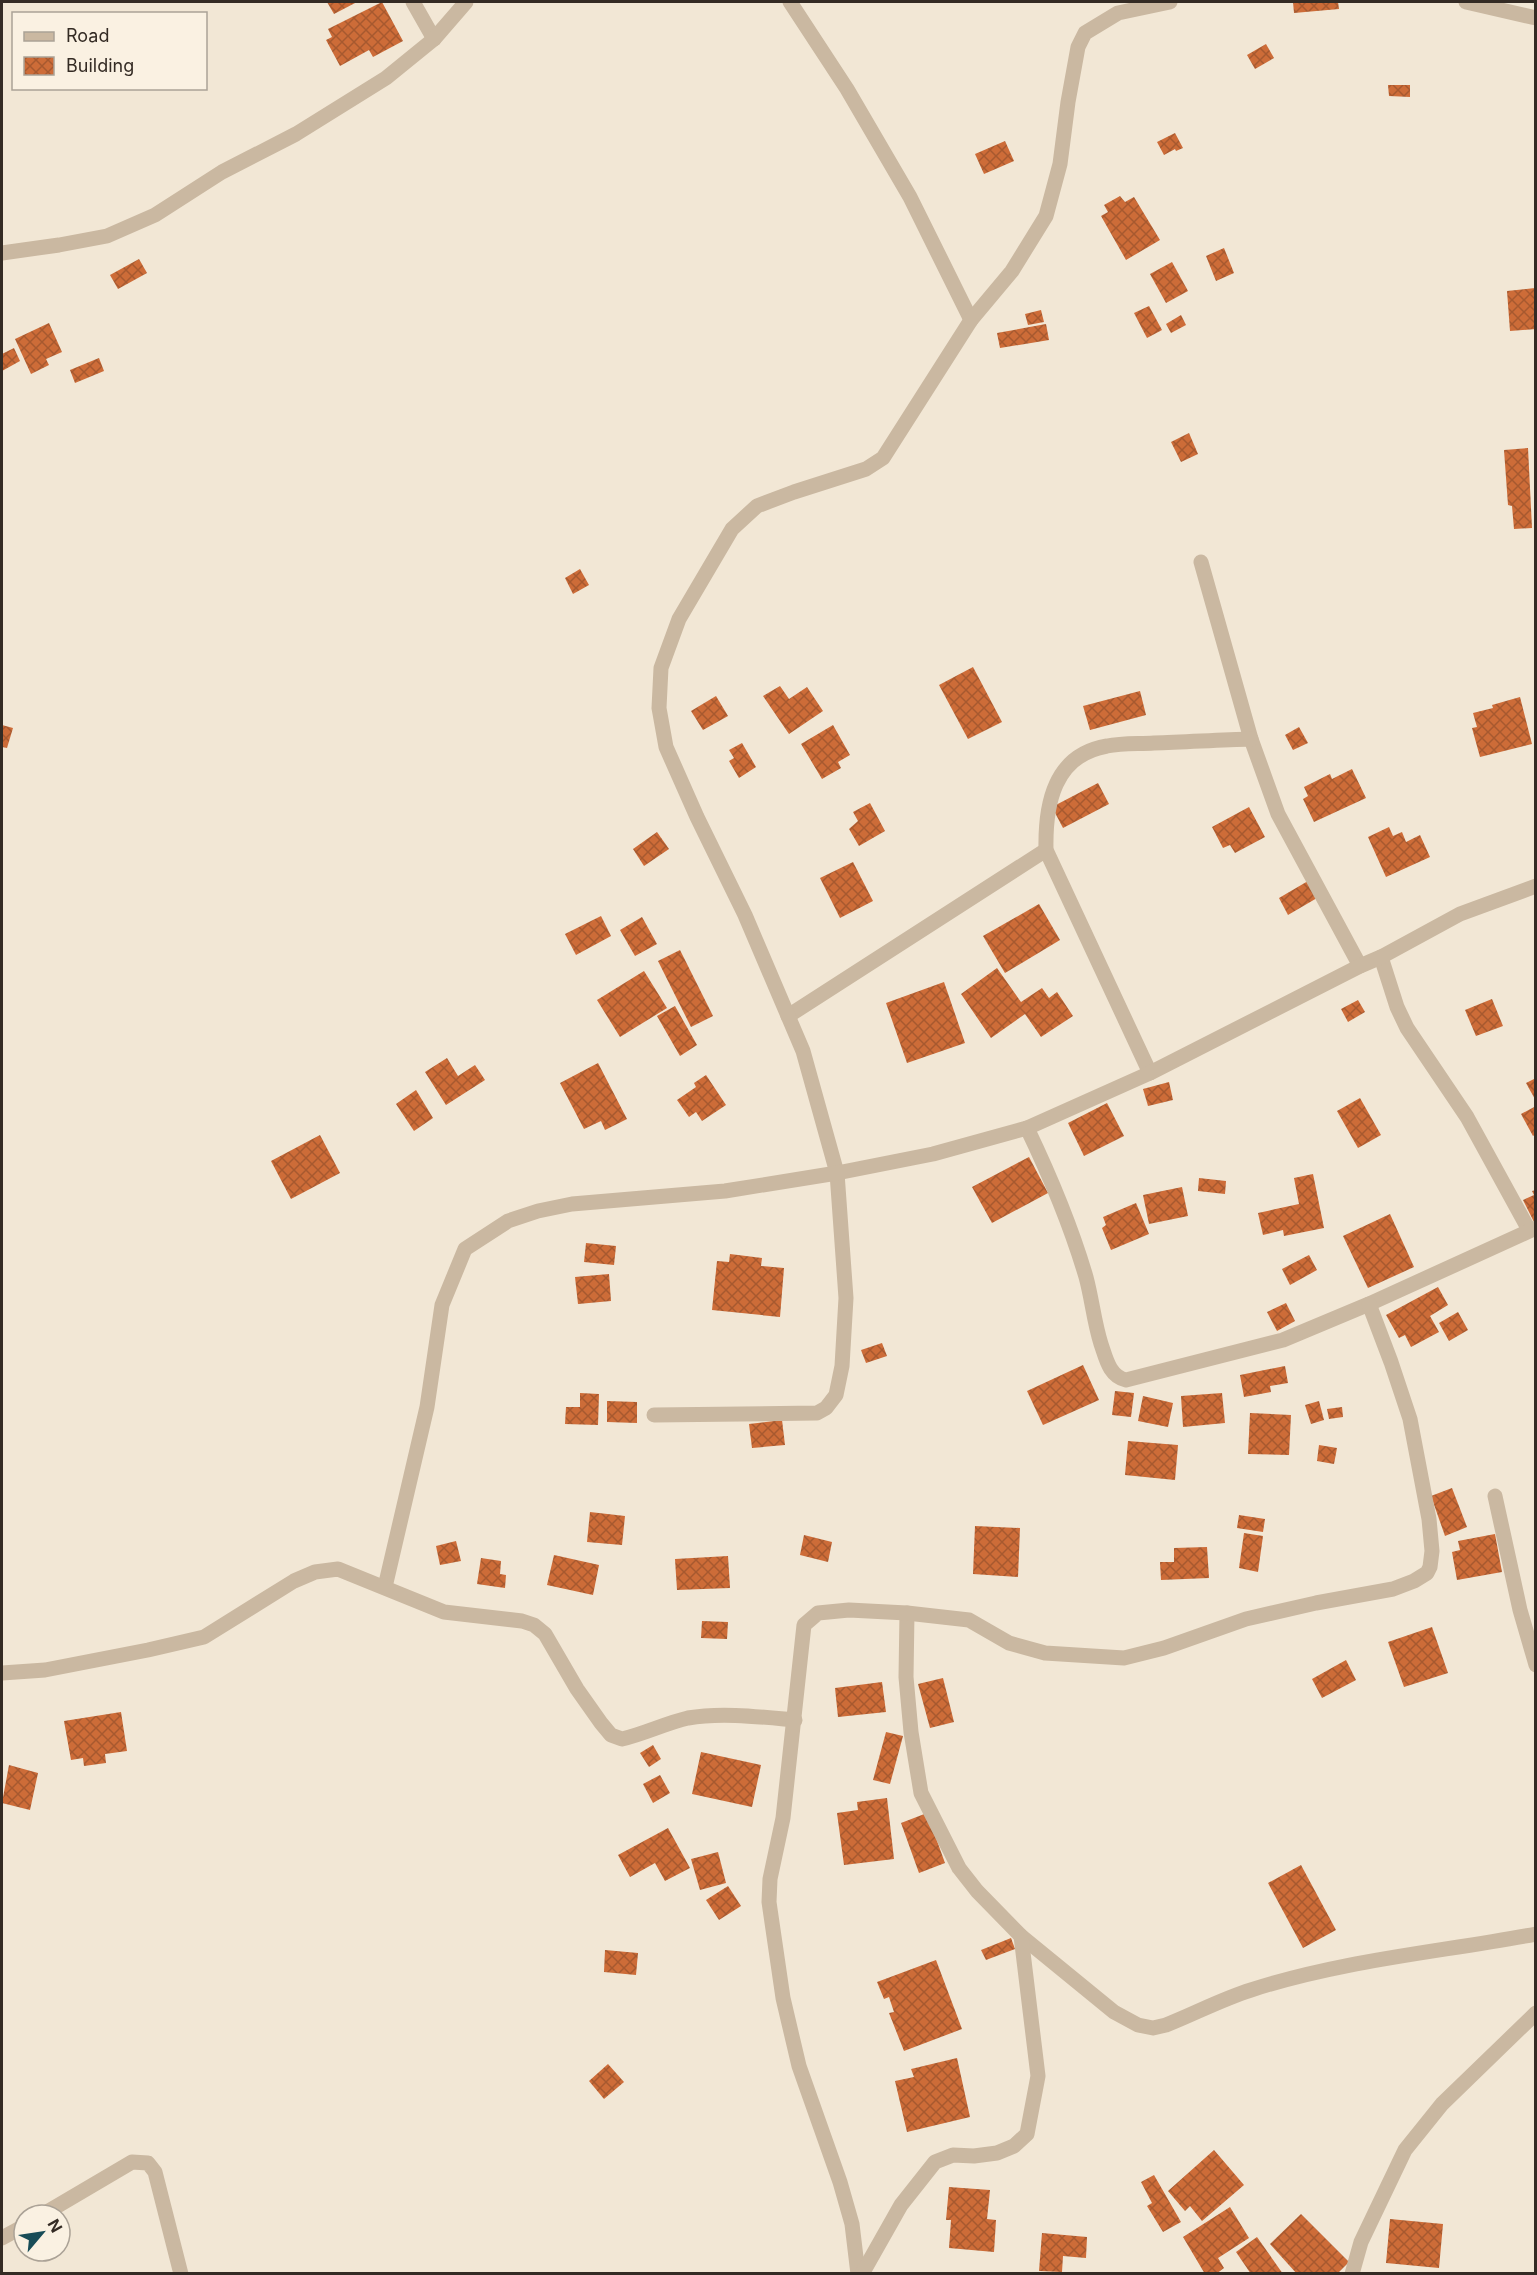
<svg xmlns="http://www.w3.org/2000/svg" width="1537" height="2275" viewBox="0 0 1537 2275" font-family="Inter,sans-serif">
<defs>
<pattern id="building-cross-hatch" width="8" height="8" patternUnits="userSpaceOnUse" patternTransform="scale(1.5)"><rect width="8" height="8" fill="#cd6c38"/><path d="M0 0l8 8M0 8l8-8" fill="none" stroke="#a7592f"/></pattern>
</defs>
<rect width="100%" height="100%" fill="#f2e7d5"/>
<g fill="url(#building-cross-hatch)">
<path d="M 327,2 L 357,2 L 334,14 Z"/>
<path d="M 382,2 L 403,41 L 373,57 L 369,50 L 340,66 L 326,40 L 332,37 L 328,29 Z"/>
<path d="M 1293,2 L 1338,2 L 1339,9 L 1294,13 Z"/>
<path d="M 1266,44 L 1274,58 L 1255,69 L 1247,55 Z"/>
<path d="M 1388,85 L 1410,85 L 1410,97 L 1389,96 Z"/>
<path d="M 1175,133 L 1183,148 L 1176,151 L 1175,149 L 1164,155 L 1157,142 Z"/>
<path d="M 1005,141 L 1014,161 L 984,174 L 975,154 Z"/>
<path d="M 1120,196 L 1125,202 L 1134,197 L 1160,240 L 1126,260 L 1101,216 L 1108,212 L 1104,205 Z"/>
<path d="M 1224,248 L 1234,273 L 1216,281 L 1206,256 Z"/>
<path d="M 139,259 L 147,273 L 118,289 L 110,275 Z"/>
<path d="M 1172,262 L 1188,291 L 1166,303 L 1150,274 Z"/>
<path d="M 1535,288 L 1536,329 L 1510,331 L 1507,291 Z"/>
<path d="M 1149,306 L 1162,330 L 1147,338 L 1134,313 Z"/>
<path d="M 1041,310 L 1044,322 L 1028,325 L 1025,314 Z"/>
<path d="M 1181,315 L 1186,325 L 1171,333 L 1166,324 Z"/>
<path d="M 49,323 L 62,352 L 46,359 L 49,365 L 31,374 L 15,339 Z"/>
<path d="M 1046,324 L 1049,340 L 1000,348 L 997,333 Z"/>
<path d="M 14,348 L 20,361 L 2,371 L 2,354 Z"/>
<path d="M 99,358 L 104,371 L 75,383 L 70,370 Z"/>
<path d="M 1189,433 L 1198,454 L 1181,462 L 1171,442 Z"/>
<path d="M 1528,448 L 1532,528 L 1514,529 L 1512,506 L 1508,505 L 1504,450 Z"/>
<path d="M 580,569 L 589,585 L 573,594 L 565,578 Z"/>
<path d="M 973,667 L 1002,722 L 968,739 L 939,685 Z"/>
<path d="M 780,686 L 789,699 L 807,687 L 823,711 L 789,734 L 763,696 Z"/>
<path d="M 1140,691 L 1146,715 L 1090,730 L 1083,706 Z"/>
<path d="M 716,696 L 728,716 L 703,730 L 691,711 Z"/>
<path d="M 1520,697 L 1532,744 L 1480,757 L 1472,728 L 1477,727 L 1473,713 L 1493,708 L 1492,705 Z"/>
<path d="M 2,725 L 13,728 L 7,748 L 2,747 Z"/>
<path d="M 833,725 L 850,755 L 838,762 L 841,768 L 822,779 L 801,744 Z"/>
<path d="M 1299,727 L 1308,743 L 1293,750 L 1285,735 Z"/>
<path d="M 742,743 L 756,767 L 739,778 L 729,761 L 734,758 L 729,750 Z"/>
<path d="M 1352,769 L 1366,798 L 1314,822 L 1303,799 L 1308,796 L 1304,787 L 1330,774 L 1332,779 Z"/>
<path d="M 1098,783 L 1109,804 L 1063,828 L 1052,807 Z"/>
<path d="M 870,803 L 885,831 L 859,846 L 849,829 L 858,821 L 853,812 Z"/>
<path d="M 1249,807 L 1265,837 L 1235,853 L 1230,845 L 1223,848 L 1212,827 Z"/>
<path d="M 1389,827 L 1393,836 L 1402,832 L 1406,842 L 1420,835 L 1430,857 L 1386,877 L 1368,837 Z"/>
<path d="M 657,832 L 669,849 L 644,866 L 633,849 Z"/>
<path d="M 853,862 L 873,901 L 840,918 L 820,878 Z"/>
<path d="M 1308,881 L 1317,898 L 1288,915 L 1279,898 Z"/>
<path d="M 1039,904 L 1060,940 L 1005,973 L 983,936 Z"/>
<path d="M 601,916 L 611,936 L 576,955 L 565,934 Z"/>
<path d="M 642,917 L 657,944 L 635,956 L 620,930 Z"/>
<path d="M 680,950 L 713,1016 L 691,1027 L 658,961 Z"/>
<path d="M 997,968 L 1021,1002 L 1042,988 L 1049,998 L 1057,992 L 1073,1016 L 1041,1037 L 1025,1014 L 991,1038 L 961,994 Z"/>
<path d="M 644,971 L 667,1008 L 620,1037 L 597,1000 Z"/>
<path d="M 944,982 L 965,1043 L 907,1063 L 886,1003 Z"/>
<path d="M 1492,999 L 1503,1026 L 1476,1036 L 1465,1010 Z"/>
<path d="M 1358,1000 L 1365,1012 L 1348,1022 L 1341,1009 Z"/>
<path d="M 675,1006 L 697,1045 L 680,1056 L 657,1016 Z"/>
<path d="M 447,1058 L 458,1076 L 475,1065 L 485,1080 L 446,1105 L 425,1072 Z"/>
<path d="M 598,1063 L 627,1119 L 605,1130 L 601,1121 L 584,1129 L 560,1083 Z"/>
<path d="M 706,1075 L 726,1105 L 702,1121 L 696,1112 L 689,1117 L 677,1100 L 696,1087 L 694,1083 Z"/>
<path d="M 1536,1078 L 1536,1101 L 1526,1083 Z"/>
<path d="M 1169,1082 L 1173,1100 L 1148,1106 L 1143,1089 Z"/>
<path d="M 416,1090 L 433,1118 L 414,1131 L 396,1104 Z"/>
<path d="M 1360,1098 L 1381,1135 L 1358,1148 L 1337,1111 Z"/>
<path d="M 1107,1103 L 1124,1136 L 1084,1156 L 1068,1123 Z"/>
<path d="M 1536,1106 L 1536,1134 L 1533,1136 L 1521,1114 Z"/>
<path d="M 320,1135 L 340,1173 L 291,1199 L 271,1161 Z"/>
<path d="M 1029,1157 L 1048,1193 L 992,1223 L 972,1187 Z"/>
<path d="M 1313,1174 L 1324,1228 L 1284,1236 L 1283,1230 L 1263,1235 L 1258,1213 L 1299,1204 L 1294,1178 Z"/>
<path d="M 1199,1178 L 1226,1181 L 1225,1194 L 1198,1191 Z"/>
<path d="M 1182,1187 L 1188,1216 L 1149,1224 L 1143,1195 Z"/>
<path d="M 1536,1190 L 1536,1221 L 1534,1222 L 1523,1200 L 1534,1195 L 1532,1191 Z"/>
<path d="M 1136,1203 L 1149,1234 L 1111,1250 L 1102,1228 L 1106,1225 L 1103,1217 Z"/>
<path d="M 1390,1214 L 1414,1267 L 1368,1288 L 1343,1236 Z"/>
<path d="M 586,1243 L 616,1246 L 614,1265 L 584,1262 Z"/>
<path d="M 730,1254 L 762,1258 L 761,1266 L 784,1268 L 780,1317 L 712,1310 L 717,1261 L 729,1262 Z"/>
<path d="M 1309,1255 L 1317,1270 L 1290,1285 L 1282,1269 Z"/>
<path d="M 609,1274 L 611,1301 L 578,1304 L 575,1277 Z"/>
<path d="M 1438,1287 L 1448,1305 L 1430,1316 L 1439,1332 L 1411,1347 L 1405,1335 L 1399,1338 L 1386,1315 Z"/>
<path d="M 1286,1303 L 1295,1321 L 1277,1331 L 1267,1312 Z"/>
<path d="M 1458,1312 L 1468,1330 L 1449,1341 L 1439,1323 Z"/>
<path d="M 882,1343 L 887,1356 L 866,1363 L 861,1350 Z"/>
<path d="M 1083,1365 L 1099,1400 L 1043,1425 L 1027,1391 Z"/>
<path d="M 1285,1366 L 1288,1383 L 1270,1386 L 1271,1392 L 1244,1397 L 1240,1375 Z"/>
<path d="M 1115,1391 L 1134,1393 L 1131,1417 L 1112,1415 Z"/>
<path d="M 580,1393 L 599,1394 L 598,1425 L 565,1424 L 566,1407 L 580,1407 Z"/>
<path d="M 1222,1393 L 1225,1423 L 1183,1427 L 1181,1396 Z"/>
<path d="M 1143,1396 L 1173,1403 L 1168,1427 L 1138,1421 Z"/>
<path d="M 607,1401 L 637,1402 L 637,1423 L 607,1422 Z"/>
<path d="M 1319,1401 L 1324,1420 L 1311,1424 L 1305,1405 Z"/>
<path d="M 1342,1407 L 1343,1417 L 1329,1419 L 1327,1409 Z"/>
<path d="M 1250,1413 L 1291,1415 L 1289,1455 L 1248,1454 Z"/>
<path d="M 782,1420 L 785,1445 L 752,1448 L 749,1424 Z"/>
<path d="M 1128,1441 L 1178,1445 L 1175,1480 L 1125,1475 Z"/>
<path d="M 1319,1445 L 1337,1448 L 1334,1464 L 1317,1461 Z"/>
<path d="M 1452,1488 L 1467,1527 L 1445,1536 L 1431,1496 Z"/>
<path d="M 590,1512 L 625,1516 L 622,1545 L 587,1542 Z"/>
<path d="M 1239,1515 L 1265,1519 L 1263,1532 L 1237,1528 Z"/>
<path d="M 975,1526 L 1020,1528 L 1018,1577 L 973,1574 Z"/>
<path d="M 1244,1533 L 1263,1536 L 1258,1572 L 1239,1568 Z"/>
<path d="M 1495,1534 L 1502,1572 L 1457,1580 L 1452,1552 L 1460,1550 L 1458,1541 Z"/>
<path d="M 804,1535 L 832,1542 L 828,1562 L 800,1555 Z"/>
<path d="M 456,1541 L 461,1561 L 440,1565 L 436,1546 Z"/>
<path d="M 1207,1547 L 1209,1578 L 1161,1580 L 1160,1562 L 1174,1562 L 1174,1548 Z"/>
<path d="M 554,1555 L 599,1565 L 593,1595 L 547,1585 Z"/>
<path d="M 728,1556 L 730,1588 L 677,1590 L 675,1559 Z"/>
<path d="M 481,1558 L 501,1561 L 500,1574 L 506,1575 L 505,1588 L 477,1584 Z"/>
<path d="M 702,1621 L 728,1622 L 727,1639 L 701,1638 Z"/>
<path d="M 1432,1627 L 1448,1673 L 1404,1687 L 1388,1642 Z"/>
<path d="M 1346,1660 L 1356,1680 L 1322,1698 L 1312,1679 Z"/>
<path d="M 943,1678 L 954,1722 L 930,1728 L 918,1684 Z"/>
<path d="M 882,1682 L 886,1712 L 838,1717 L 835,1688 Z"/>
<path d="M 121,1712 L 127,1751 L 105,1754 L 106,1763 L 84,1766 L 83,1758 L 71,1760 L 64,1721 Z"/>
<path d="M 886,1732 L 903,1736 L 890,1784 L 873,1780 Z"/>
<path d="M 653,1745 L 661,1759 L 649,1767 L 640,1753 Z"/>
<path d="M 701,1752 L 761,1765 L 752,1807 L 692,1794 Z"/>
<path d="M 9,1765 L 38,1773 L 30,1810 L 2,1803 Z"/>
<path d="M 660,1775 L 670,1793 L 653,1803 L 643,1784 Z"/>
<path d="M 887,1798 L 894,1859 L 844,1865 L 837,1813 L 858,1810 L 857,1802 Z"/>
<path d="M 927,1813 L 945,1863 L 919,1873 L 901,1823 Z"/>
<path d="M 668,1828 L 690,1868 L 665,1881 L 655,1863 L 630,1877 L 618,1855 Z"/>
<path d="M 718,1852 L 726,1883 L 700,1890 L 691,1859 Z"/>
<path d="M 1301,1865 L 1336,1930 L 1303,1948 L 1268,1883 Z"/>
<path d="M 728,1886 L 741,1906 L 719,1920 L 706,1900 Z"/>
<path d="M 1011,1938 L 1015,1949 L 986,1960 L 981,1950 Z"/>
<path d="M 605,1950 L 638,1953 L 636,1975 L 604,1972 Z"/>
<path d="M 936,1960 L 962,2029 L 904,2051 L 889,2013 L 894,2012 L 889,1997 L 884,1999 L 877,1982 Z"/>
<path d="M 957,2058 L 970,2117 L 907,2132 L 895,2081 L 914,2077 L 911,2069 Z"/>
<path d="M 608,2064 L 624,2082 L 604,2099 L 589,2081 Z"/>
<path d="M 1214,2150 L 1244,2185 L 1202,2221 L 1190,2206 L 1185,2211 L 1168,2191 Z"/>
<path d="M 1154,2175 L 1181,2222 L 1163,2232 L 1147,2206 L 1152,2203 L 1141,2182 Z"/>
<path d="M 949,2187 L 990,2190 L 987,2219 L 996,2220 L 994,2252 L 949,2248 L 951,2220 L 946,2220 Z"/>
<path d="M 1230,2207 L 1249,2238 L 1218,2258 L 1224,2268 L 1216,2274 L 1205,2274 L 1183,2237 Z"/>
<path d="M 1301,2214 L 1349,2262 L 1337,2274 L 1297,2274 L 1270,2244 Z"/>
<path d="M 1390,2219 L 1443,2224 L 1439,2268 L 1386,2263 Z"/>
<path d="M 1042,2233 L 1087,2237 L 1086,2258 L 1063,2256 L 1062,2272 L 1039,2271 Z"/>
<path d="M 1257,2237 L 1283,2274 L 1251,2274 L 1236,2252 Z"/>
</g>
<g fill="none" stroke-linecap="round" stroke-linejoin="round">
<g stroke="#cab8a1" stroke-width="15">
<path d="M 413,2 L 434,39"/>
<path d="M 790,2 L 847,89 L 910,197 L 971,320"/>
<path d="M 1466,2 L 1536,18"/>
<path d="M 2,253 L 59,245 L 107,236 L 155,215 L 222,172 L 296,134 L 386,78 L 434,39 L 466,2"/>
<path d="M 1201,562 L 1251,739 L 1278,814 L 1360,966"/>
<path d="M 1381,957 L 1397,1007 L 1407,1028 L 1467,1117 L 1529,1230"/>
<path d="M 788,1016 L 1046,850"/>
<path d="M 1150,1073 L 1046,850 C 1045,804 1054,755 1107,746 C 1122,743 1138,744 1154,743 C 1186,742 1218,740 1251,739"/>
<path d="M 1027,1128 C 1050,1176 1071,1226 1086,1277 C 1092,1299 1094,1322 1101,1344 C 1106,1358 1109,1376 1126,1380 L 1283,1340 L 1369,1304 L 1536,1228"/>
<path d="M 654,1415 L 817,1413 L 826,1408 L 836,1395 L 842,1366 L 846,1298 L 837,1173 L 803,1051 L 745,915 L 697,817 L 666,747 L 659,708 L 661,668 L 679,619 L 732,529 L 757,506 L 794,492 L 866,469 L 883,458 L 971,320 L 1012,271 L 1046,216 L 1060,164 L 1068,102 L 1078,47 L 1085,33 L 1118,13 L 1170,2"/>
<path d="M 1495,1496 L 1520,1610 L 1536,1665"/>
<path d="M 385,1587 L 427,1407 L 442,1305 L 465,1249 L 508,1221 L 538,1211 L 572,1204 L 725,1191 L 837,1173 L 933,1154 L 1027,1128 L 1150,1073 L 1360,966 L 1381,957 L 1460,914 L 1536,886"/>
<path d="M 907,1613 L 906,1677 L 911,1732 L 921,1793 L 959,1868 L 977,1891 L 1021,1936 L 1114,2012 L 1138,2025 L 1153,2028 L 1166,2025 C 1194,2014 1222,1999 1251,1990 C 1343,1960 1441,1952 1536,1934"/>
<path d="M 2,1673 L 45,1670 L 148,1650 L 204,1637 L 294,1581 L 315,1572 L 338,1569 L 444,1612 L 522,1621 L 534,1625 L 545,1634 L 577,1689 L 601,1723 L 611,1735 L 622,1739 C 644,1734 666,1723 688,1718 C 721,1712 762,1717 795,1720"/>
<path d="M 42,2215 L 132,2162 L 148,2163 L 155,2172 L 181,2274"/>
<path d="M 2,2238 L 24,2226"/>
<path d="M 858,2274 L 852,2224 L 840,2182 L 799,2066 L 783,1998 L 769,1902 L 770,1879 L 783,1818 L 804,1625 L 818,1613 L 849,1610 L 907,1613 L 969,1620 L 1009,1643 L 1045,1653 L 1124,1658 L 1164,1648 L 1246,1619 L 1316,1603 L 1393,1589 L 1414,1581 L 1427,1573 L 1430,1567 L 1432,1551 L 1429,1519 L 1410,1419 L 1391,1362 L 1369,1304"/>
<path d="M 862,2274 L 901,2205 L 935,2162 L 953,2155 L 974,2156 L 997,2153 L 1014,2146 L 1027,2134 L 1038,2076 L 1021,1936"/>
<path d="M 1352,2274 L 1361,2242 L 1405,2150 L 1442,2104 L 1536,2013"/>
</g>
</g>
<rect width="1537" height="2275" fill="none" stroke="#342b24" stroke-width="6"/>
<rect x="12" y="12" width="195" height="78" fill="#faf1e2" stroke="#aba296" stroke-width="1.5"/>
<rect x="24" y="32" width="30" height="9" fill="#cab8a1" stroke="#aba296" stroke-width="1.5"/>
<text x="66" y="42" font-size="18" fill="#342b24">Road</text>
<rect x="24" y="57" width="30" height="18" fill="url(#building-cross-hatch)" stroke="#aba296" stroke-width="1.5"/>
<text x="66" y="72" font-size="18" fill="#342b24">Building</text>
<g transform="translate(42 2233) rotate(61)"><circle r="28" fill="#faf1e2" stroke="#aba296" stroke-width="1.5"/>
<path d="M0-4.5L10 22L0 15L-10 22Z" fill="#184c57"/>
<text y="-9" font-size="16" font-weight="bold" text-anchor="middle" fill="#342b24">N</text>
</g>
</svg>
